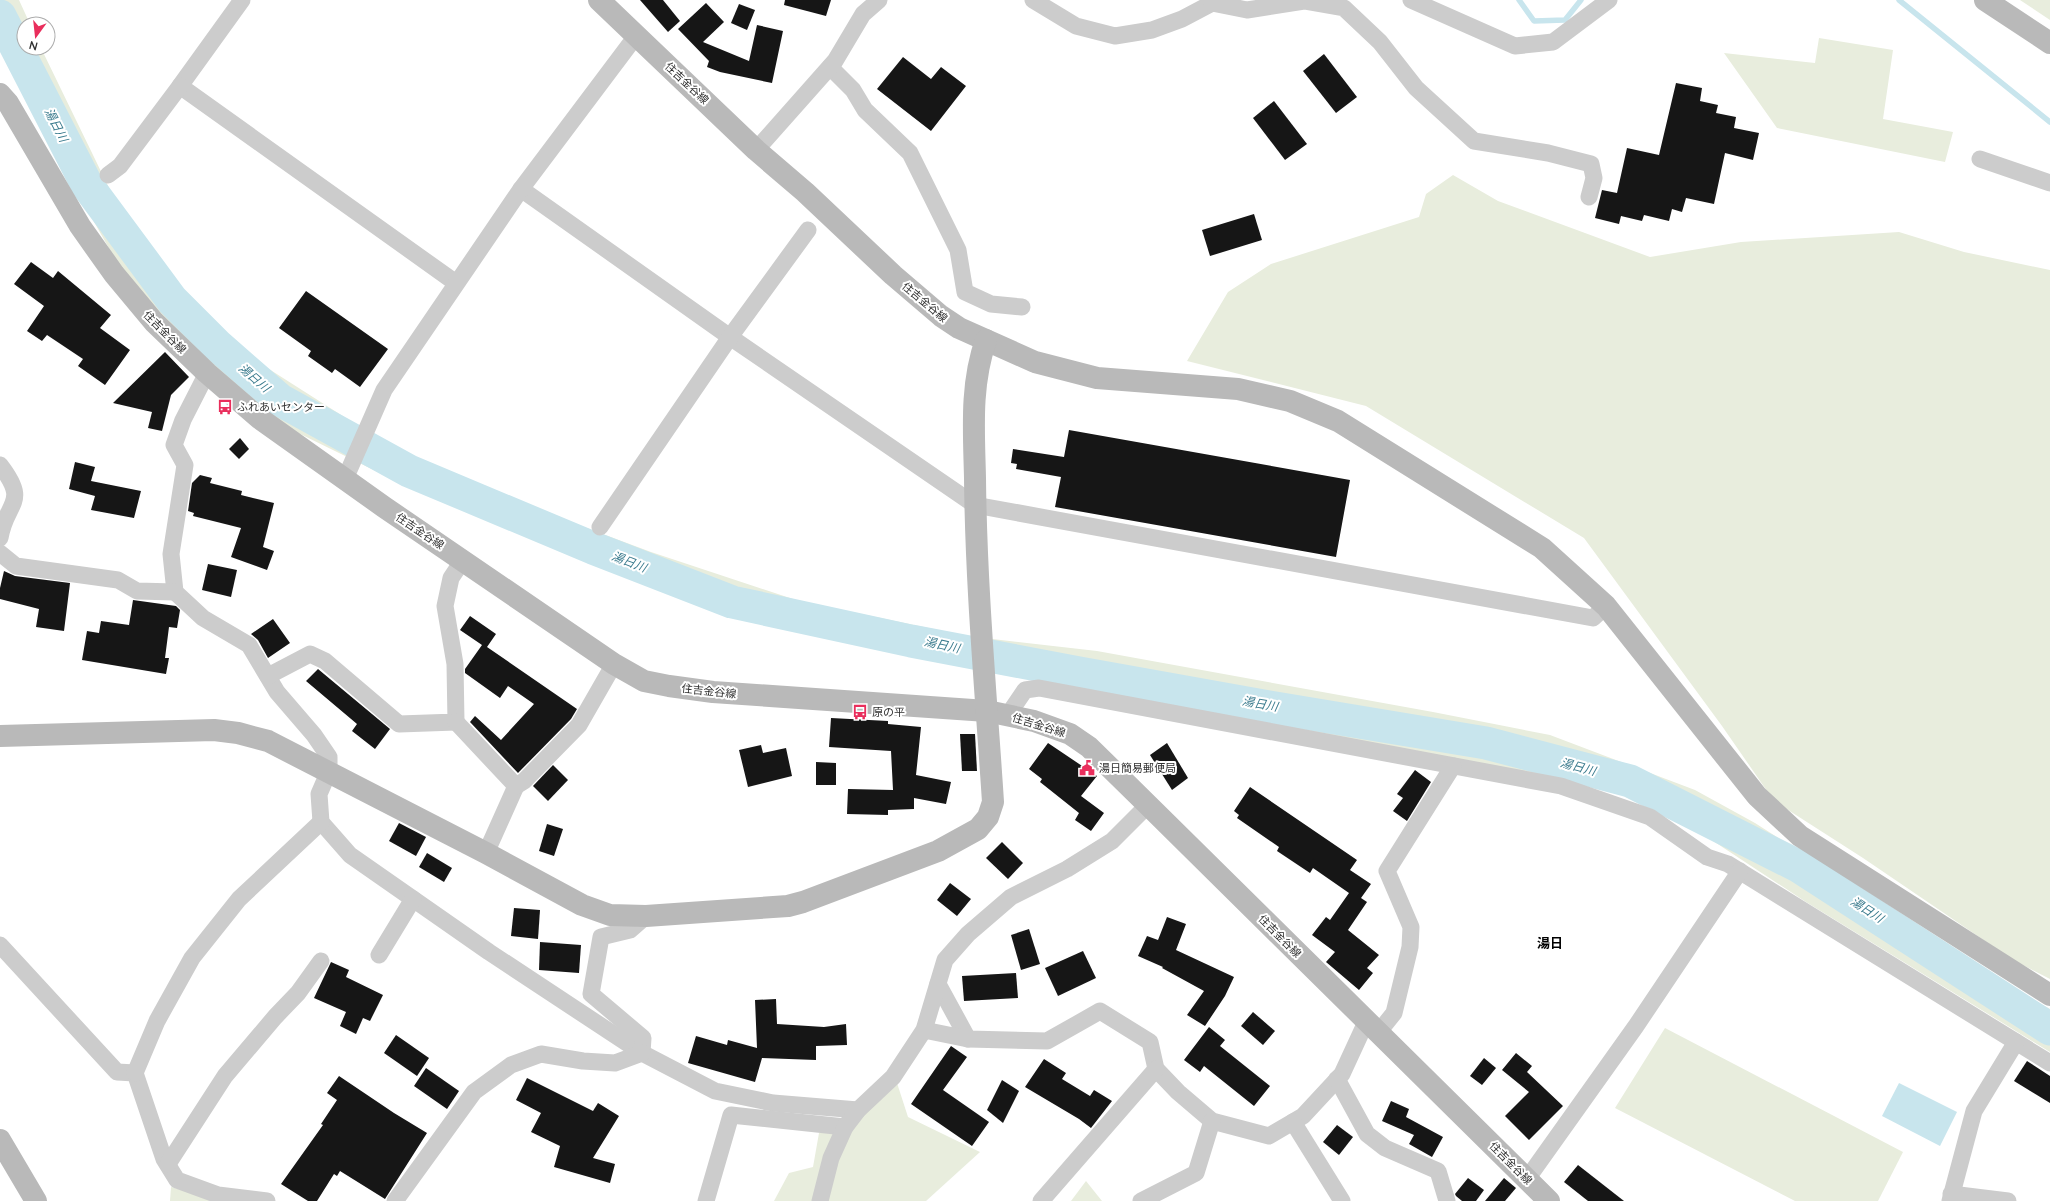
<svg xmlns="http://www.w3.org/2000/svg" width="2050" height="1201" viewBox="0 0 2050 1201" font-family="Lato,'Noto Sans JP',sans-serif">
<rect width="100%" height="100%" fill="#fff"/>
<g fill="#e8eddd">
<path d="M 0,0 L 19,0 L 30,24 L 24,24 L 24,48 L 41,48 L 110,190 L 173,282 L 244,353 L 382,441 L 485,490 L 651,552 L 799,601 L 967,636 L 1097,651 L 1433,712 L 1550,735 L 1695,790 L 1755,823 L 2026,996 L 2050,1009 L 2050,1052 L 1806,902 L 1701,833 L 1603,786 L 1346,743 L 1184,706 L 1028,676 L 943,656 L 861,644 L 735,617 L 608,568 L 485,515 L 390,478 L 288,428 L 207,363 L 128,282 L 58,158 L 8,49 L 0,31 Z"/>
<path d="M 2020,0 L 2050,0 L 2050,20 Z"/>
<path d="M 1819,38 L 1893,50 L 1883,119 L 1953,132 L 1945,162 L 1777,128 L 1724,53 L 1815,63 Z"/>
<path d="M 1453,175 L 1498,201 L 1650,257 L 1741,242 L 1899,232 L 1964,252 L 2050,270 L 2050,979 L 2013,960 L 1863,858 L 1774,801 L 1722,726 L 1584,538 L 1366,406 L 1187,361 L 1228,292 L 1271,264 L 1419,217 L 1426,194 Z"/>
<path d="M 1665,1028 L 1903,1152 L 1878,1201 L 1795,1201 L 1615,1108 Z"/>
<path d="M 897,1083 L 908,1117 L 980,1152 L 926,1201 L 774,1201 L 789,1173 L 813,1167 L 819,1133 Z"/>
<path d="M 1086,1181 L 1102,1201 L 1071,1201 Z"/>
<path d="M 171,1187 L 222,1201 L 170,1201 Z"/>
</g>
<path fill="#c8e5ed" d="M 1899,1083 L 1957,1112 L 1940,1146 L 1882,1116 Z"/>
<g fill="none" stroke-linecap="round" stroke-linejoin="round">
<g stroke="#c8e5ed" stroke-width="5.5">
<path d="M 1519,0 L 1534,21 L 1565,20 L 1581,0"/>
<path d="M 1899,0 L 2050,122"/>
</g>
<path stroke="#c8e5ed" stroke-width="33" d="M 0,16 L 87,185 L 172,300 L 217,345 L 280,400 L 409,471 L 593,548 L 732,602 L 911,641 L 1079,673 L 1269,707 L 1486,743 L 1630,781 L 1798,866 L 2050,1029"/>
</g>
<g fill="#161616">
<path d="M 640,0 L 663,0 L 680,21 L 668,32 Z"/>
<path d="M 785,0 L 831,0 L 826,16 L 784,5 Z"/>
<path d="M 706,3 L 724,22 L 703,42 L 749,61 L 757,25 L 783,31 L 772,83 L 720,72 L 707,67 L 709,61 L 678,29 Z"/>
<path d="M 739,4 L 755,10 L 747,30 L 731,23 Z"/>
<path d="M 1324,54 L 1357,97 L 1336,113 L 1303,71 Z"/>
<path d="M 903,57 L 931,79 L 941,67 L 966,86 L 931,131 L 877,89 Z"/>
<path d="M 1676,83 L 1702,88 L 1700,101 L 1718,105 L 1716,113 L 1736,117 L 1734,128 L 1759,133 L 1753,160 L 1725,153 L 1714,204 L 1686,198 L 1682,212 L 1672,209 L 1669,221 L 1644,215 L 1642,221 L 1621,216 L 1619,224 L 1595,218 L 1602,190 L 1617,193 L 1627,148 L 1659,155 Z"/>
<path d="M 1274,101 L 1307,144 L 1285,160 L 1253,118 Z"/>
<path d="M 1254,214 L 1262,240 L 1210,256 L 1202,230 Z"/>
<path d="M 31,262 L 53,278 L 58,271 L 111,315 L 100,328 L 130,350 L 105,385 L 78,366 L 83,359 L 47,335 L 42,341 L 27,331 L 44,306 L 14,284 Z"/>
<path d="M 306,291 L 388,349 L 360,387 L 335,369 L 332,373 L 308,356 L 311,351 L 279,328 Z"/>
<path d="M 165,352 L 189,377 L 171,395 L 162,431 L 148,428 L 152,412 L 113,403 Z"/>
<path d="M 1069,430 L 1350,480 L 1336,557 L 1055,507 L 1061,477 L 1016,469 L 1017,464 L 1011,463 L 1013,449 L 1064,457 Z"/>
<path d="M 240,438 L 249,449 L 239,459 L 229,449 Z"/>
<path d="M 75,462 L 95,467 L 91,481 L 141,491 L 134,518 L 91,510 L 95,496 L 69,489 Z"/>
<path d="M 200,475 L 212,478 L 210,483 L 242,491 L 241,495 L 274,503 L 263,547 L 274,551 L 267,570 L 231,557 L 241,528 L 193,516 L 194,513 L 188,511 L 192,483 Z"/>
<path d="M 208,564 L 237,570 L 231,597 L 202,590 Z"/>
<path d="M 4,571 L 15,576 L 70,583 L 64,631 L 36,627 L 39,609 L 0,599 L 0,588 Z"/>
<path d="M 133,600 L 176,606 L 180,610 L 177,628 L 169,627 L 165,658 L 169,658 L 166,674 L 82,660 L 87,631 L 99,633 L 101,621 L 129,625 Z"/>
<path d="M 470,616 L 496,634 L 487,647 L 577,709 L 571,719 L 518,773 L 470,722 L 475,716 L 501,740 L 534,704 L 508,686 L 500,698 L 465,673 L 465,669 L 482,645 L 460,630 Z"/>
<path d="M 273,619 L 290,643 L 268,658 L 258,640 L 251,634 Z"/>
<path d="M 318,669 L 390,729 L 375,749 L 352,731 L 357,724 L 306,681 Z"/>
<path d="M 831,718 L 888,721 L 888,724 L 921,727 L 916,775 L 951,782 L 946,804 L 914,798 L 914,809 L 888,810 L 888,815 L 847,814 L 848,789 L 893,790 L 891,751 L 829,747 Z"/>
<path d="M 960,734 L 975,734 L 977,771 L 962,771 Z"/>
<path d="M 1048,743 L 1097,776 L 1081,796 L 1104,813 L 1091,831 L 1075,820 L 1079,813 L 1040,782 L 1042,779 L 1029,769 Z"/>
<path d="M 1167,743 L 1188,778 L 1172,790 L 1150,755 Z"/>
<path d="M 761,745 L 763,753 L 786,748 L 792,776 L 748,787 L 739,750 Z"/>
<path d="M 816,762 L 836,763 L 836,785 L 816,785 Z"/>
<path d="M 553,765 L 568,780 L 548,801 L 533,786 Z"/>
<path d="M 1415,770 L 1431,782 L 1407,821 L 1393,811 L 1403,798 L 1397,794 Z"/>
<path d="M 1250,787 L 1357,860 L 1350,870 L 1371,884 L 1361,898 L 1367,902 L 1348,930 L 1379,955 L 1367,968 L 1373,973 L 1359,990 L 1326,962 L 1335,952 L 1312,935 L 1326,917 L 1330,920 L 1349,893 L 1313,868 L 1310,873 L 1277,851 L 1279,847 L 1237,818 L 1239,815 L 1234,811 Z"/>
<path d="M 399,823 L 426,837 L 416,856 L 389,841 Z"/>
<path d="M 547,824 L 563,829 L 554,856 L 539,851 Z"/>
<path d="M 1002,842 L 1023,863 L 1008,879 L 986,858 Z"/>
<path d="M 427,853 L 452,868 L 444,882 L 419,867 Z"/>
<path d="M 950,883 L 971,899 L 957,916 L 937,900 Z"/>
<path d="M 514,908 L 540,910 L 538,939 L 511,936 Z"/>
<path d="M 1167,917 L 1186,924 L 1176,950 L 1234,977 L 1225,996 L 1205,1026 L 1187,1015 L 1204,991 L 1162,968 L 1163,967 L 1138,956 L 1147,936 L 1158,940 Z"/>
<path d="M 1029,929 L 1040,964 L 1021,970 L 1011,935 Z"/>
<path d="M 540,942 L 581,945 L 579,973 L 539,970 Z"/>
<path d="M 1083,951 L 1096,978 L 1058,996 L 1045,968 Z"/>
<path d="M 331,962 L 349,970 L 346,977 L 383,995 L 370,1021 L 363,1018 L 356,1034 L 340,1026 L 346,1012 L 314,998 Z"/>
<path d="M 1016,973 L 1018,998 L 964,1001 L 962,976 Z"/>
<path d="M 776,999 L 777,1024 L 824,1027 L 846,1024 L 847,1045 L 816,1046 L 816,1060 L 762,1058 L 755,1082 L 688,1063 L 696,1036 L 727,1045 L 728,1040 L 757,1048 L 755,1000 Z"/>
<path d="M 1253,1012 L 1275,1031 L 1263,1045 L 1241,1026 Z"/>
<path d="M 1209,1027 L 1225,1040 L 1220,1046 L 1270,1086 L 1254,1106 L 1204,1066 L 1200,1072 L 1184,1060 Z"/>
<path d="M 396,1035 L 429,1058 L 417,1076 L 384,1053 Z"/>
<path d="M 951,1046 L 967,1057 L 943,1090 L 989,1122 L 972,1146 L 911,1104 Z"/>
<path d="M 1516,1053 L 1532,1066 L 1527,1072 L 1563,1106 L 1529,1140 L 1505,1116 L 1529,1092 L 1502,1070 Z"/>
<path d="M 1484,1058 L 1496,1068 L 1482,1085 L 1470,1076 Z"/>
<path d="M 1044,1059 L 1066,1073 L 1062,1079 L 1090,1096 L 1094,1090 L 1112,1101 L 1091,1128 L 1079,1119 L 1025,1087 Z"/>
<path d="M 2027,1061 L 2050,1076 L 2050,1103 L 2014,1081 Z"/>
<path d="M 426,1068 L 459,1091 L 447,1109 L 414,1086 Z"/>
<path d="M 339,1076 L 394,1113 L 427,1133 L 385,1199 L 340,1171 L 337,1176 L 334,1174 L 317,1201 L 308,1201 L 281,1184 L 323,1125 L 321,1124 L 337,1100 L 327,1093 Z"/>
<path d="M 527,1078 L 593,1111 L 598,1103 L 619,1116 L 593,1158 L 615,1164 L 610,1183 L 554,1167 L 560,1146 L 531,1132 L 541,1113 L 516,1100 Z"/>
<path d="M 1002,1080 L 1019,1091 L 1003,1123 L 987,1110 Z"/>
<path d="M 1391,1101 L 1409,1109 L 1406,1117 L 1443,1137 L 1432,1157 L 1409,1144 L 1414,1135 L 1382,1121 Z"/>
<path d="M 1337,1125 L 1353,1137 L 1339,1155 L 1323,1142 Z"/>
<path d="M 1578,1165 L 1624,1201 L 1588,1201 L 1564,1182 Z"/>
<path d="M 1468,1178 L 1484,1190 L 1476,1201 L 1462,1201 L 1456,1196 L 1455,1194 Z"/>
<path d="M 1504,1178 L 1516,1188 L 1505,1201 L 1485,1201 Z"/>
</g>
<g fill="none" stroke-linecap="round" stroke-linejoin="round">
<g stroke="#ccc" stroke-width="17">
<path d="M 242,0 L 180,86 L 456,283"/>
<path d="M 1033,0 L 1076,26 L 1115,36 L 1152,30 L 1182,19 L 1218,0"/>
<path d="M 1411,0 L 1515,46 L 1553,42 L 1609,0"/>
<path d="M 1212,3 L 1247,10 L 1304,1 L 1344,8 L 1380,42 L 1416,88 L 1474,141 L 1548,153 L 1591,164 L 1594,178 L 1589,197"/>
<path d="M 830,67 L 853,90 L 865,110 L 910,153 L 958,250 L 965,292 L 991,304 L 1022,307"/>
<path d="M 756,150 L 835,61 L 863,14 L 879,0"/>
<path d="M 1980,159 L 2050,183"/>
<path d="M 108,175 L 120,166 L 180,86"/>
<path d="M 521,189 L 730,337 L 975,505 L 1593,618 L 1606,606"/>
<path d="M 207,373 L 183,420 L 174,445 L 185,465 L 171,554 L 175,592 L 203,618 L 249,645 L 277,692 L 314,735 L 329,757 L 329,771 L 319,794 L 321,822 L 350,855 L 489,952 L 642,1053 L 715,1091 L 773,1103 L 858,1110"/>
<path d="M 0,465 C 30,504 6,501 0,538"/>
<path d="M 345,479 L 384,390 L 521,189 L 636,36"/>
<path d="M 600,527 L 730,337 L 808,230"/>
<path d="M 0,553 L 16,566 L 118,580 L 137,591 L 175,592"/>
<path d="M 268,676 L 310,654 L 325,661 L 399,724 L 456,722 L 455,664 L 445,606 L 451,578 L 463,560"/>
<path d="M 1008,715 L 1025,690 L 1039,688 L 1561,786 L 1650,817 L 1707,857 L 1728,864 L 2050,1063"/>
<path d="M 456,722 L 516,786 L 486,853"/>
<path d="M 516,786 L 524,781 L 579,725 L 614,664"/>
<path d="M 0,945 L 117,1072 L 135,1073 L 164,1159 L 177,1180 L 218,1195 L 267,1201"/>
<path d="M 379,955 L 413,899"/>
<path d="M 938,984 L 968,1039"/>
<path d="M 924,1030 L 968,1039 L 1047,1041 L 1100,1011 L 1150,1042 L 1156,1069 L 1178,1092 L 1212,1121 L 1269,1136 L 1303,1116 L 1342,1074 L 1366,1022"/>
<path d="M 1378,1033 L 1394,1013 L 1410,947 L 1411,927 L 1387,871 L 1453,766"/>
<path d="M 642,1053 L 643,1038 L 591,994 L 601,937 L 630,930 L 646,916"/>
<path d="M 135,1073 L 157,1021 L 192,958 L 239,899 L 321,822"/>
<path d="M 1337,1079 L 1367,1134 L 1385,1148 L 1438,1171 L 1447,1201"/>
<path d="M 1293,1122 L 1342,1201"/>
<path d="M 168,1164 L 225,1076 L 275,1017 L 298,993 L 321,961"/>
<path d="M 1527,1179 L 1636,1026 L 1740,871"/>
<path d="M 1951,1194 L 2008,1201"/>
<path d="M 395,1201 L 474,1092 L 511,1065 L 541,1054 L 583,1061 L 615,1063 L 642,1053"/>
<path d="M 706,1201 L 731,1115 L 845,1127"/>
<path d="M 820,1201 L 831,1158 L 845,1127 L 858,1110 L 893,1077 L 924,1030 L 945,960 L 968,934 L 1011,897 L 1067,869 L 1112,841 L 1148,805"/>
<path d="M 1041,1201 L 1156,1069"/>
<path d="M 1141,1201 L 1196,1173 L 1212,1121"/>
<path d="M 1950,1201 L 1974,1111 L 2016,1042"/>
</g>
<g stroke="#b9b9b9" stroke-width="22">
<path d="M 599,0 L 756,150 L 805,192 L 893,275 L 941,316 L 959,328 L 1035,362 L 1097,378 L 1238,389 L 1290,401 L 1338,421 L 1542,548 L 1606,606 L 1757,796 L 1800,836 L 2050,995"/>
<path d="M 1985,0 L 2050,43"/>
<path d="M 0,94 L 8,103 L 80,226 L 114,274 L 154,322 L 207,373 L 259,418 L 384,507 L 614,664 L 644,681 L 669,686 L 713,692 L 987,711 L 1034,721 L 1070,734 L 1089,747 L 1148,805 L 1549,1201"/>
<path d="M 0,736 L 214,730 L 238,733 L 268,741 L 486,853 L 582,905 L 610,915 L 646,916 L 788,906 L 803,902 L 938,851 L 978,829 L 988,817 L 993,802 C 986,694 976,586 975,478 C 974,432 970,385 986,340"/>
<path d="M 0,1140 L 36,1201"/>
</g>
</g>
<defs>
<symbol id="bus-bare" viewBox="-9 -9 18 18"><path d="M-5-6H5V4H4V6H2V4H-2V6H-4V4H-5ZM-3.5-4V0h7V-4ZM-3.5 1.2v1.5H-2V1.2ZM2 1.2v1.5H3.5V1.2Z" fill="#e92e5c" stroke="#fff" stroke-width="2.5" paint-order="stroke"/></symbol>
<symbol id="civic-bare" viewBox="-9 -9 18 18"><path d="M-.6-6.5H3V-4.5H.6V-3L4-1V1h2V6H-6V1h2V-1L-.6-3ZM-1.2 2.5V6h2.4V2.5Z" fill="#e92e5c" stroke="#fff" stroke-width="2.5" paint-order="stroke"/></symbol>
</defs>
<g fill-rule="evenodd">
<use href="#bus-bare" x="214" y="396" width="22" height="22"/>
<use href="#bus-bare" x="849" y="701" width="22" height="22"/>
<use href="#civic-bare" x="1076" y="757" width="22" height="22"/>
</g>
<g text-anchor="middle" stroke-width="4" stroke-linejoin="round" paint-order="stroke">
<g font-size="11" fill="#2f2f2f" stroke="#fff">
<text transform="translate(687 83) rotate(43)" y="4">住吉金谷線</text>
<text transform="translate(925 302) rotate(40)" y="4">住吉金谷線</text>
<text transform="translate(165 332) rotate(45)" y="4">住吉金谷線</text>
<text transform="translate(420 531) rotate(34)" y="4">住吉金谷線</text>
<text transform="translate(709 691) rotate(6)" y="4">住吉金谷線</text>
<text transform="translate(1039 725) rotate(17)" y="4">住吉金谷線</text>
<text transform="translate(1280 936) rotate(45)" y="4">住吉金谷線</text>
<text transform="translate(1511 1163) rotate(45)" y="4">住吉金谷線</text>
</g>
<g font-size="11" fill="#2f2f2f" stroke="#fff" text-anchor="start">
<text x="237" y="411">ふれあいセンター</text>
<text x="872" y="716">原の平</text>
<text x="1099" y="772">湯日簡易郵便局</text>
</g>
<g font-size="12" font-style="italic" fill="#397a8d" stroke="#fff">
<text transform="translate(56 125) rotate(63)" y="4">湯日川</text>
<text transform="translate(254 378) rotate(41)" y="4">湯日川</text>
<text transform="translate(629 562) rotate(21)" y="4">湯日川</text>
<text transform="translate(942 645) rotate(12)" y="4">湯日川</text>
<text transform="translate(1260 704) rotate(10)" y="4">湯日川</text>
<text transform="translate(1578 767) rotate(15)" y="4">湯日川</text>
<text transform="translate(1867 910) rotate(33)" y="4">湯日川</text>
</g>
<g font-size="13" font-weight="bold" fill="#000" stroke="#fff">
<text x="1550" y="948">湯日</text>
</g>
</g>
<g transform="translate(36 36) rotate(195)"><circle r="19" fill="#ffffff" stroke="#acacac"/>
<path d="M0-3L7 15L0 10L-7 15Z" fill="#e92e5c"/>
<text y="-6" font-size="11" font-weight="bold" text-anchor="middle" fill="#2f2f2f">N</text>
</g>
</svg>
